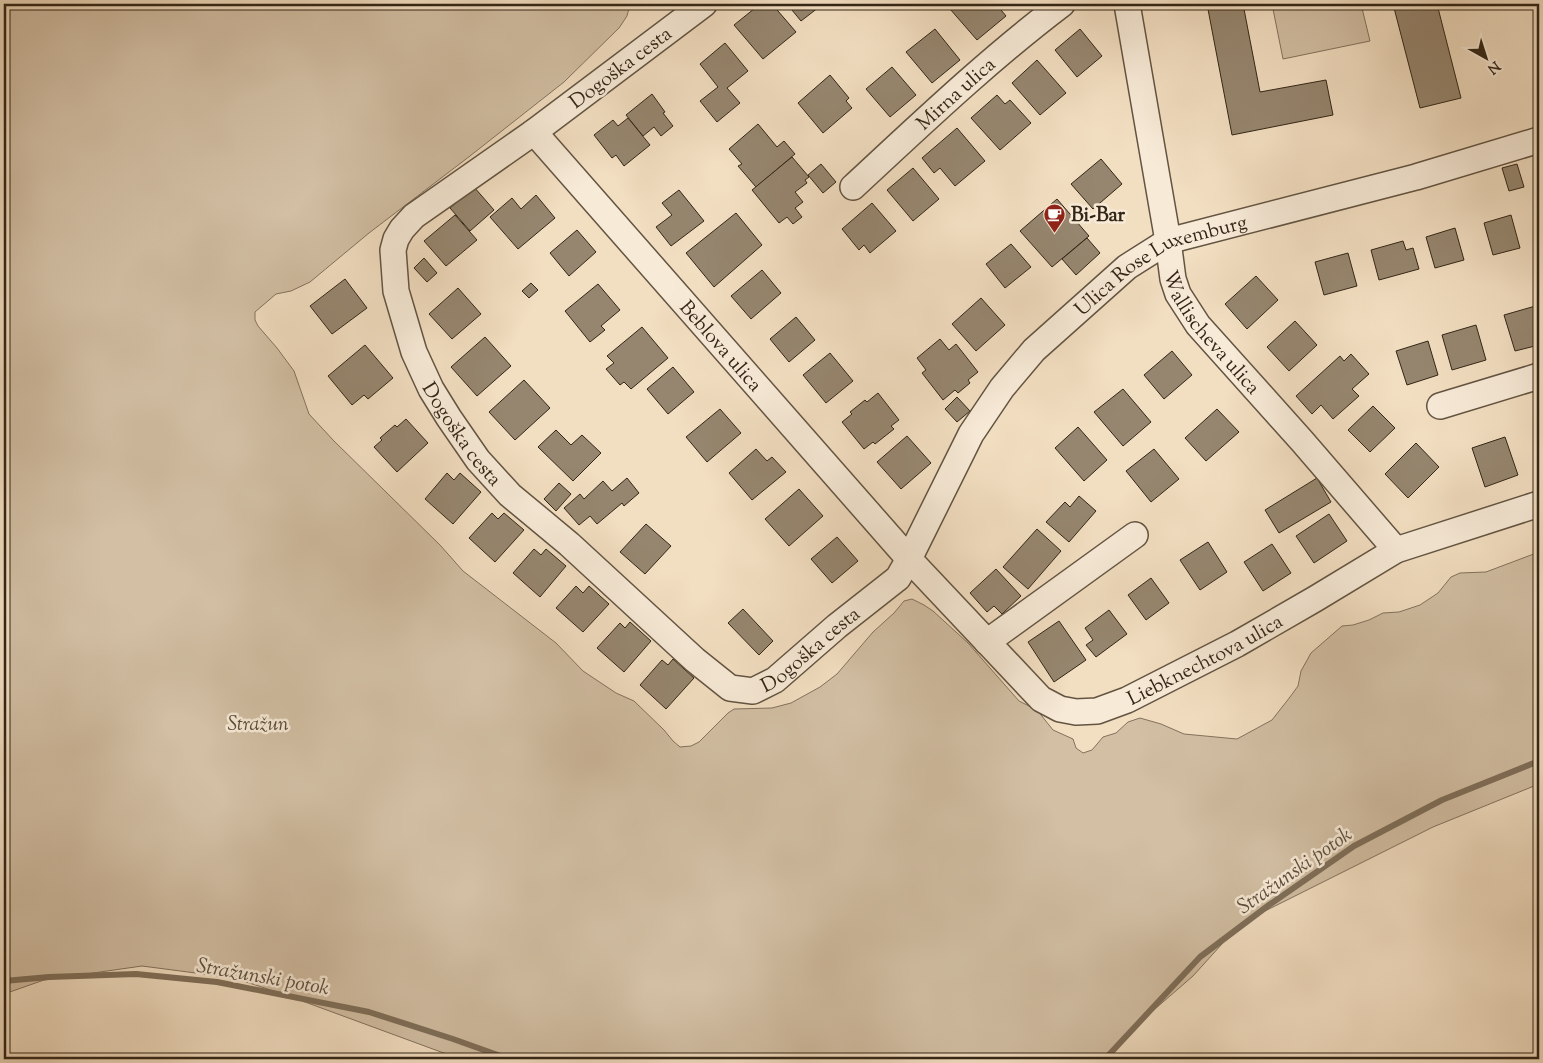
<svg xmlns="http://www.w3.org/2000/svg" width="1543" height="1063" viewBox="0 0 1543 1063" font-family="'Sorts Mill Goudy',serif">
<rect width="100%" height="100%" fill="#f2dec1"/>
<filter id="stains"><feTurbulence type="fractalNoise" baseFrequency=".004" numOctaves="4"/><feColorMatrix values="0 0 0 0 .2 0 0 0 0 .09 0 0 0 0 .02 0 0 0 .5 -.17"/></filter>
<radialGradient id="worn" r=".72"><stop offset=".6" stop-color="#630" stop-opacity="0"/><stop offset="1" stop-color="#630" stop-opacity=".3"/></radialGradient>
<g fill="#d2bfa4" stroke="#82725e">
<path d="M 4,4 L 630,4 L 627,16 L 619,28 L 564,82 L 470,156 L 369,233 L 310,282 L 291,291 L 276,294 L 255,312 L 255,320 L 258,326 L 277,348 L 294,371 L 309,414 L 334,441 L 440,545 L 463,571 L 556,643 L 583,671 L 616,693 L 634,701 L 664,730 L 673,741 L 680,747 L 691,746 L 699,742 L 728,713 L 734,709 L 772,708 L 791,703 L 820,687 L 837,674 L 873,632 L 894,613 L 904,601 L 912,599 L 924,605 L 933,611 L 968,643 L 1019,701 L 1037,710 L 1053,730 L 1073,739 L 1076,748 L 1083,753 L 1092,750 L 1103,737 L 1116,733 L 1128,722 L 1140,718 L 1161,724 L 1184,734 L 1237,739 L 1272,720 L 1290,697 L 1298,686 L 1301,671 L 1311,653 L 1342,626 L 1353,625 L 1369,620 L 1383,613 L 1399,612 L 1420,605 L 1438,593 L 1451,577 L 1460,573 L 1486,572 L 1539,552 L 1539,784 L 1433,827 L 1241,923 L 1193,976 L 1133,1028 L 1102,1059 L 460,1059 L 286,995 L 234,978 L 142,966 L 44,980 L 4,994 Z"/>
<path d="M 1272,4 L 1361,4 L 1370,41 L 1283,59 Z"/>
</g>
<g fill="none" stroke-linecap="round" stroke-linejoin="round">
<g stroke="#7f6f5a" stroke-width="6">
<path d="M 4,981 L 49,977 L 136,974 L 217,982 L 369,1012 L 453,1039 L 509,1059"/>
<path d="M 1105,1059 L 1200,957 L 1269,905 L 1354,846 L 1442,800 L 1539,761"/>
</g>
</g>
<g fill="#96866f" stroke="#332617">
<path d="M 760,4 L 772,4 L 796,32 L 763,59 L 734,25 Z"/>
<path d="M 787,4 L 823,4 L 801,21 Z"/>
<path d="M 952,4 L 996,4 L 1006,16 L 977,40 L 950,9 L 954,5 Z"/>
<path d="M 1207,4 L 1243,4 L 1260,92 L 1326,80 L 1333,115 L 1232,135 Z"/>
<path d="M 1393,4 L 1437,4 L 1461,98 L 1420,108 Z"/>
<path d="M 935,29 L 960,60 L 932,83 L 906,52 Z"/>
<path d="M 1080,29 L 1102,56 L 1077,77 L 1055,50 Z"/>
<path d="M 725,43 L 748,71 L 727,88 L 740,103 L 717,122 L 700,101 L 718,87 L 700,64 Z"/>
<path d="M 1037,60 L 1066,93 L 1040,115 L 1012,83 Z"/>
<path d="M 892,67 L 916,95 L 890,117 L 866,89 Z"/>
<path d="M 830,75 L 849,98 L 846,101 L 852,108 L 823,133 L 798,103 Z"/>
<path d="M 652,94 L 665,112 L 663,113 L 673,126 L 661,136 L 654,127 L 643,136 L 626,115 Z"/>
<path d="M 997,95 L 1005,104 L 1010,100 L 1031,123 L 1000,150 L 971,118 Z"/>
<path d="M 628,118 L 650,145 L 624,166 L 616,155 L 612,158 L 594,135 L 613,120 L 618,126 Z"/>
<path d="M 758,124 L 777,147 L 784,141 L 795,154 L 756,187 L 738,166 L 742,164 L 729,149 Z"/>
<path d="M 957,128 L 985,161 L 955,186 L 940,168 L 934,173 L 922,158 Z"/>
<path d="M 792,157 L 809,177 L 805,180 L 807,183 L 795,192 L 803,202 L 795,208 L 802,217 L 793,224 L 787,217 L 779,223 L 752,190 Z"/>
<path d="M 1101,159 L 1122,184 L 1093,209 L 1071,184 Z"/>
<path d="M 821,164 L 836,182 L 823,193 L 808,175 Z"/>
<path d="M 1517,164 L 1524,187 L 1509,191 L 1502,168 Z"/>
<path d="M 913,168 L 939,199 L 913,221 L 887,190 Z"/>
<path d="M 474,187 L 494,210 L 470,231 L 450,208 Z"/>
<path d="M 679,190 L 704,221 L 671,246 L 656,227 L 672,215 L 662,203 Z"/>
<path d="M 536,195 L 555,218 L 518,249 L 490,217 L 512,198 L 521,209 Z"/>
<path d="M 1057,199 L 1089,236 L 1052,267 L 1020,231 Z"/>
<path d="M 872,203 L 896,231 L 870,253 L 864,245 L 859,250 L 842,229 Z"/>
<path d="M 736,213 L 762,245 L 714,287 L 686,253 Z"/>
<path d="M 455,215 L 477,240 L 446,266 L 424,241 Z"/>
<path d="M 1511,215 L 1520,248 L 1493,255 L 1484,223 Z"/>
<path d="M 1455,228 L 1464,260 L 1435,268 L 1426,237 Z"/>
<path d="M 577,230 L 596,252 L 569,276 L 550,253 Z"/>
<path d="M 1087,238 L 1100,253 L 1076,275 L 1062,259 Z"/>
<path d="M 1403,241 L 1406,250 L 1413,248 L 1419,269 L 1379,280 L 1371,250 Z"/>
<path d="M 1011,244 L 1031,267 L 1005,288 L 986,264 Z"/>
<path d="M 1348,253 L 1357,286 L 1324,295 L 1315,262 Z"/>
<path d="M 424,258 L 437,273 L 427,282 L 414,268 Z"/>
<path d="M 762,270 L 781,293 L 751,319 L 731,296 Z"/>
<path d="M 1256,276 L 1278,300 L 1247,329 L 1225,304 Z"/>
<path d="M 345,279 L 367,308 L 332,334 L 310,306 Z"/>
<path d="M 531,283 L 538,290 L 529,298 L 522,291 Z"/>
<path d="M 598,284 L 620,310 L 601,326 L 605,330 L 590,342 L 565,311 Z"/>
<path d="M 458,288 L 481,314 L 452,339 L 429,314 Z"/>
<path d="M 981,298 L 1005,325 L 976,351 L 952,324 Z"/>
<path d="M 1539,305 L 1539,345 L 1515,351 L 1504,315 Z"/>
<path d="M 796,317 L 815,340 L 789,362 L 770,339 Z"/>
<path d="M 1295,321 L 1317,345 L 1289,371 L 1267,347 Z"/>
<path d="M 1476,325 L 1486,360 L 1452,370 L 1442,335 Z"/>
<path d="M 642,327 L 668,358 L 631,389 L 624,382 L 620,385 L 606,369 L 614,363 L 607,356 Z"/>
<path d="M 485,337 L 511,366 L 477,396 L 451,367 Z"/>
<path d="M 940,339 L 949,350 L 956,344 L 978,372 L 968,380 L 970,383 L 958,393 L 955,390 L 943,400 L 922,373 L 926,370 L 917,358 Z"/>
<path d="M 1428,341 L 1438,375 L 1407,385 L 1396,351 Z"/>
<path d="M 365,345 L 393,378 L 368,399 L 364,395 L 352,405 L 328,376 Z"/>
<path d="M 1172,351 L 1192,375 L 1164,399 L 1144,375 Z"/>
<path d="M 830,353 L 853,381 L 826,403 L 803,375 Z"/>
<path d="M 1351,354 L 1369,374 L 1352,389 L 1359,396 L 1333,419 L 1321,405 L 1312,414 L 1296,396 L 1340,356 L 1344,361 Z"/>
<path d="M 673,367 L 694,392 L 668,414 L 647,389 Z"/>
<path d="M 524,380 L 550,408 L 515,440 L 489,412 Z"/>
<path d="M 1123,389 L 1151,422 L 1123,446 L 1094,412 Z"/>
<path d="M 878,393 L 899,420 L 891,426 L 894,429 L 875,444 L 873,442 L 864,449 L 842,422 L 852,414 L 850,412 L 865,400 L 867,402 Z"/>
<path d="M 957,397 L 970,411 L 957,422 L 945,409 Z"/>
<path d="M 1373,406 L 1395,428 L 1370,452 L 1348,430 Z"/>
<path d="M 720,409 L 741,433 L 707,462 L 686,437 Z"/>
<path d="M 1217,409 L 1239,432 L 1206,461 L 1185,438 Z"/>
<path d="M 406,419 L 428,443 L 397,472 L 374,447 L 382,440 L 380,438 L 395,425 L 397,427 Z"/>
<path d="M 1078,427 L 1107,460 L 1084,481 L 1055,448 Z"/>
<path d="M 556,430 L 571,445 L 582,435 L 601,453 L 573,481 L 538,447 Z"/>
<path d="M 907,436 L 931,463 L 901,489 L 877,462 Z"/>
<path d="M 1505,437 L 1518,475 L 1485,487 L 1472,448 Z"/>
<path d="M 1416,443 L 1439,467 L 1408,498 L 1385,474 Z"/>
<path d="M 756,449 L 767,461 L 772,457 L 786,472 L 752,500 L 729,473 Z"/>
<path d="M 1154,449 L 1179,479 L 1151,502 L 1126,471 Z"/>
<path d="M 447,473 L 454,480 L 460,473 L 481,492 L 453,524 L 425,499 Z"/>
<path d="M 627,478 L 639,493 L 624,506 L 622,503 L 597,524 L 590,516 L 579,525 L 564,508 L 580,494 L 584,499 L 603,481 L 612,491 Z"/>
<path d="M 1317,478 L 1331,502 L 1279,533 L 1265,510 Z"/>
<path d="M 559,483 L 571,494 L 556,511 L 544,499 Z"/>
<path d="M 799,489 L 823,516 L 789,546 L 765,519 Z"/>
<path d="M 1079,496 L 1096,511 L 1069,542 L 1046,522 L 1065,502 L 1070,507 Z"/>
<path d="M 492,513 L 498,519 L 504,513 L 524,530 L 495,562 L 469,538 Z"/>
<path d="M 1329,514 L 1347,541 L 1314,563 L 1296,536 Z"/>
<path d="M 646,524 L 671,546 L 645,574 L 620,552 Z"/>
<path d="M 1037,529 L 1061,551 L 1028,589 L 1003,567 Z"/>
<path d="M 837,537 L 858,561 L 832,583 L 811,559 Z"/>
<path d="M 1208,542 L 1227,572 L 1200,590 L 1180,560 Z"/>
<path d="M 1272,544 L 1291,573 L 1263,591 L 1244,562 Z"/>
<path d="M 534,549 L 541,555 L 546,549 L 566,566 L 540,597 L 513,573 Z"/>
<path d="M 996,569 L 1021,596 L 1002,614 L 994,606 L 987,612 L 970,593 Z"/>
<path d="M 1151,578 L 1169,603 L 1146,620 L 1128,595 Z"/>
<path d="M 576,586 L 583,593 L 589,586 L 609,604 L 583,632 L 556,608 Z"/>
<path d="M 743,609 L 773,641 L 759,655 L 728,623 Z"/>
<path d="M 1109,610 L 1127,634 L 1096,657 L 1086,645 L 1093,640 L 1085,628 Z"/>
<path d="M 1059,621 L 1086,660 L 1054,682 L 1028,642 Z"/>
<path d="M 630,622 L 651,641 L 624,672 L 597,648 L 620,623 L 625,628 Z"/>
<path d="M 673,659 L 694,678 L 666,709 L 640,685 L 662,660 L 668,665 Z"/>
</g>
<g fill="none" stroke-linecap="round" stroke-linejoin="round">
<defs>
<g id="street">
<path id="s1" d="M 704,4 L 534,132 L 414,216 L 402,229 L 396,239 L 393,250 L 396,291 L 414,352 L 431,389 L 449,418 L 478,460 L 510,495 L 569,544 L 695,660 L 730,688 L 753,691 L 775,680 L 837,626 L 898,578 L 909,559 L 971,434 L 1002,388 L 1034,350 L 1127,267 L 1168,241 L 1416,177 L 1539,140"/>
<path id="s2" d="M 1127,4 L 1168,241 L 1173,279 L 1178,294 L 1198,325 L 1302,441 L 1396,550"/>
<path id="s3" d="M 534,132 L 909,559 L 1041,699 L 1060,709 L 1076,712 L 1097,711 L 1127,700 L 1237,644 L 1315,599 L 1396,550 L 1539,504"/>
<path id="s4" d="M 853,187 C 921,124 988,60 1062,4"/>
<path d="M 1440,406 L 1539,376"/>
<path d="M 987,642 L 1135,535"/>
</g>
</defs>
<use href="#street" stroke="#635442" stroke-width="28"/>
<use href="#street" stroke="#f7ead7" stroke-width="25"/>
</g>
<defs>
<symbol id="cafe-pin" viewBox="-11 -11 22 30"><path d="M0 17L-7.5 6A9.5 9.5 0 1 1 7.5 6Z" fill="#8f2418" stroke="#f7ead7"/><path d="M-5.5-4.5H6V0H3Q3 3.5 0 3.5H-2.5Q-5.5 3.5-5.5 0ZM3-3.2v2h1.7v-2ZM-6 4.5H4V6H-6Z" fill="#fff"/></symbol>
</defs>
<g fill-rule="evenodd">
<use href="#cafe-pin" x="1042" y="202" width="25" height="34"/>
</g>
<g text-anchor="middle" stroke-width="5" stroke-linejoin="round" paint-order="stroke">
<g font-size="20" fill="#332617" stroke="#f7ead7">
<text transform="translate(620 67) rotate(-37)" y="7">Dogoška cesta</text>
<text dy="7" stroke="none"><textPath href="#s4" startOffset="139">Mirna ulica</textPath></text>
<text dy="7" stroke="none"><textPath href="#s1" startOffset="1601">Ulica Rose Luxemburg</textPath></text>
<text dy="7" stroke="none"><textPath href="#s2" startOffset="345">Wallischeva ulica</textPath></text>
<text dy="7" stroke="none"><textPath href="#s3" startOffset="284">Beblova ulica</textPath></text>
<text dy="7" stroke="none"><textPath href="#s1" startOffset="600">Dogoška cesta</textPath></text>
<text dy="7" stroke="none"><textPath href="#s1" startOffset="1065">Dogoška cesta</textPath></text>
<text dy="7" stroke="none"><textPath href="#s3" startOffset="939">Liebknechtova ulica</textPath></text>
</g>
<g font-size="20" font-weight="bold" fill="#332617" stroke="#f7ead7" text-anchor="start">
<text x="1071" y="221">Bi-Bar</text>
</g>
<g font-size="20" font-style="italic" fill="#5b4c3a" stroke="#f7ead7">
<text x="258" y="730">Stražun</text>
</g>
<g font-size="21" font-style="italic" fill="#5f503e" stroke="#f7ead7">
<text transform="translate(1294 870) rotate(-35)" y="7">Stražunski potok</text>
<text transform="translate(263 976) rotate(10)" y="7">Stražunski potok</text>
</g>
</g>
<rect width="1543" height="1063" fill="none" stroke="#f2dec1" stroke-width="20"/>
<rect x="5" y="5" width="1533" height="1053" fill="none" stroke="#332617" stroke-width="2.5"/>
<rect x="10" y="10" width="1523" height="1043" fill="none" stroke="#332617"/>
<g transform="translate(1486 58) rotate(141)" stroke="#f7ead7" stroke-width="4" paint-order="stroke">
<path d="M0-4L9 19L0 12L-9 19Z" fill="#332617"/>
<text y="-8" font-size="14" font-weight="bold" text-anchor="middle" fill="#332617">N</text>
</g>
<rect width="100%" height="100%" filter="url(#stains)"/>
<rect width="100%" height="100%" fill="url(#worn)"/>
</svg>
